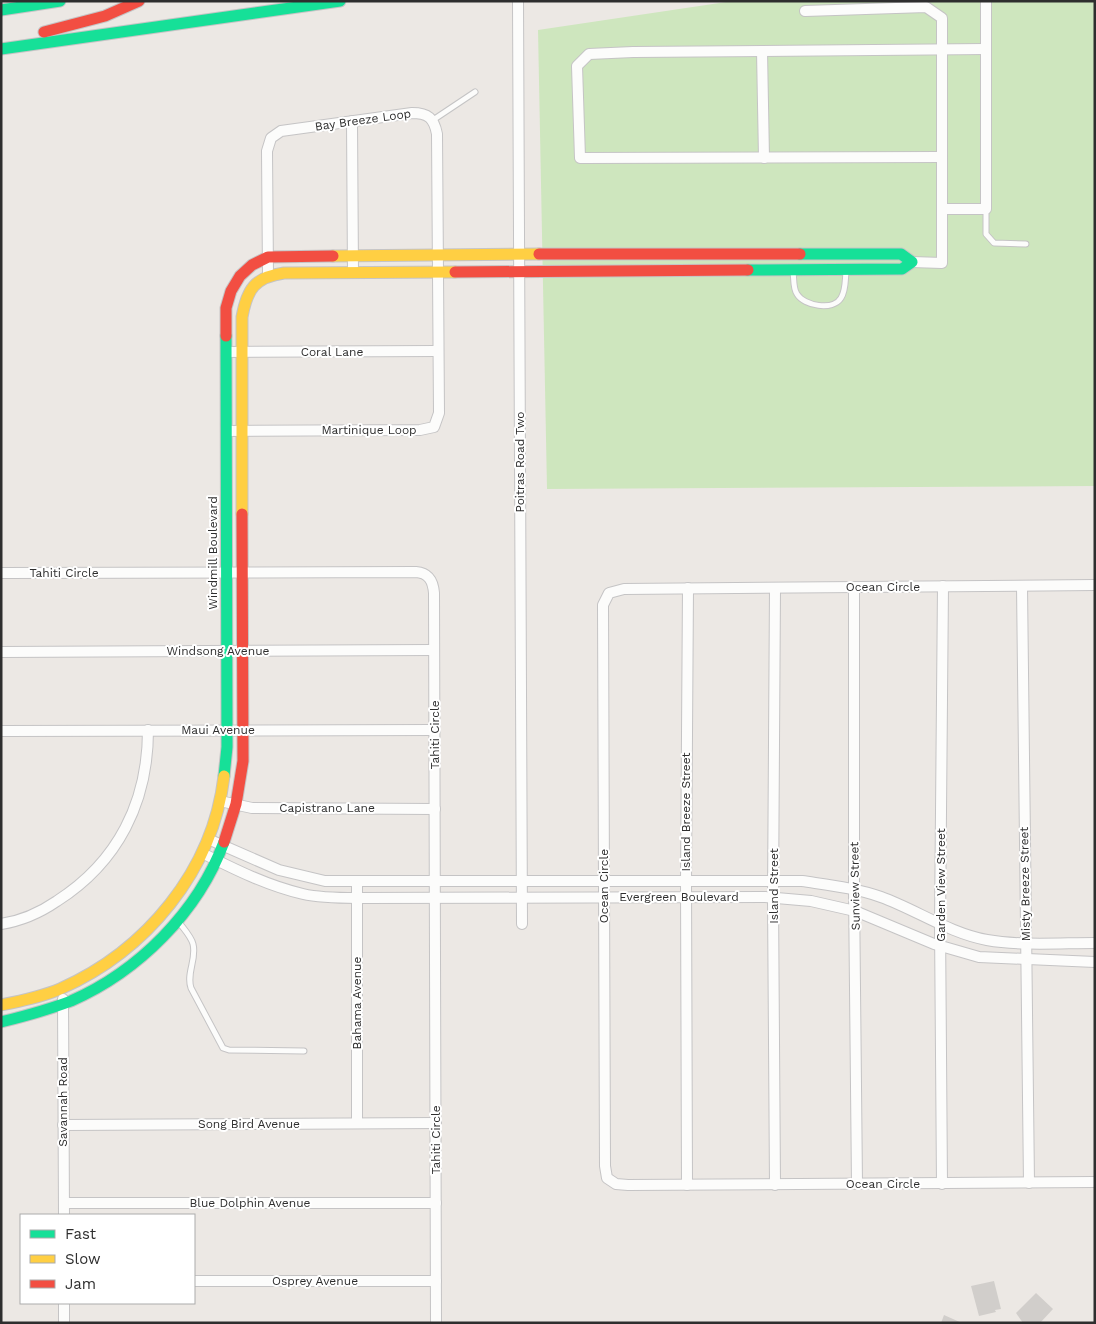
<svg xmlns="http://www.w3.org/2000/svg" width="1096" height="1324" viewBox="0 0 1096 1324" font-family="'Work Sans',sans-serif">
<rect width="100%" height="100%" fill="#ece8e4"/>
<path fill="#cee6be" d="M 733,1 L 1095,1 L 1095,486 L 547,489 L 538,30 Z"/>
<g fill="#d1cecb">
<path d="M 994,1281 L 1001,1309 L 995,1310 L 996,1312 L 979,1316 L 971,1286 Z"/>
<path d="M 1036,1293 L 1053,1309 L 1040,1323 L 1023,1323 L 1016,1313 Z"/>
<path d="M 944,1315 L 962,1323 L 941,1323 Z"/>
</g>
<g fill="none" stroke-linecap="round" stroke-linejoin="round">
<defs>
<g id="lane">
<path d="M 433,120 L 475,92"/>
<path d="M 986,209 L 986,234 L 994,243 L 1026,244"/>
<path d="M 793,271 C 794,278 793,289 797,294 C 804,306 833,311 841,298 C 846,290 845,280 846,272"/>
<path d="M 178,921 C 183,928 191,936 193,944 C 197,959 186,973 191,988 L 223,1048 L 229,1050 L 304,1051"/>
</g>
<g id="street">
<path d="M 518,1 L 522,924"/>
<path d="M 805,11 L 926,7 L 942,18 L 942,263 L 912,262"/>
<path d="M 762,51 L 764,158"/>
<path d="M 352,121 L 353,273"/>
<path d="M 942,157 L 580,158 L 577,66 L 589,54 L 633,52 L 986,49"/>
<path d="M 942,209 L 986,209 L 986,1"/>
<path d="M 226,352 L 438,351"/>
<path d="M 227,431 L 420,430 L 434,427 L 439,413 L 437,134 C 434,118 428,113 412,113 L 281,131 L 271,138 L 267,151 L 268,275"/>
<path d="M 1,573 L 416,572 C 429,573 433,581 434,593 L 436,1323"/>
<path d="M 1095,585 L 624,589 L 609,593 L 603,605 L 605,1166 L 607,1178 L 616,1184 L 628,1185 L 1095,1182"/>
<path d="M 1022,586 L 1029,1183"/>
<path d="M 854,587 L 854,890 L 857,1184"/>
<path d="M 775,588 L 773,898 L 775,1185"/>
<path d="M 1,652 L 434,650"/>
<path d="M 1,731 L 435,730"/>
<path d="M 220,801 L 252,808 L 435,809"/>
<path d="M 208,839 L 279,870 L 325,881 L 802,881 C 828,885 856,888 881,897 C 917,910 949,933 987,940 C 1022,946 1060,943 1095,943"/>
<path d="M 202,853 C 234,869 268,886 303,894 C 320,898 339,898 357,898 L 765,897 L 811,901 L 855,911 L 934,944 L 979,957 L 1095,962"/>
<path d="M 357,882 L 357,1123"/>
<path d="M 1,924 C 21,921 41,912 57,901 C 118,862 148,802 148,730"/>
<path d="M 63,999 L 64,1215"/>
<path d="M 63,1125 L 436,1123"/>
<path d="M 942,1184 L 940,924 L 943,586"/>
<path d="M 687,1185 L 686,881 L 688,588"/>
<path d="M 64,1203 L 436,1203"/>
<path d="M 194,1281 L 436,1281"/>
<path d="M 64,1303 L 64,1323"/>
</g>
<g id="fast">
<path d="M 1,10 L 60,1"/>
<path d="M 1,49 L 340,1"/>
<path d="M 748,270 L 902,269 L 912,262 L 901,254 L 800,254"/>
<path d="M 224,776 L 227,747 L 226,336"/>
<path d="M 1,1022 C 25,1016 48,1010 71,1001 C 139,971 198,912 224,842"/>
</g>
<g id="slow">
<path d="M 333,256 L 539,254"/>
<path d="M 242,514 L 242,317 C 247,289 255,277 284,273 L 455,272"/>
<path d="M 1,1005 C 21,1001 41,997 60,989 C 146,951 213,871 224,776"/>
</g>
<g id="jam">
<path d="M 44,32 L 105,16 L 139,1"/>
<path d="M 539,254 L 800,254"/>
<path d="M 455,272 L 748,270"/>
<path d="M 226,336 L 226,308 L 231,291 L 240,276 L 252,265 L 268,257 L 333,256"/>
<path d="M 224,842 L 236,804 L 243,761 L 242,514"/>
</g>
</defs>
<use href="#lane" stroke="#c5c4c5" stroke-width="7"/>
<use href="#street" stroke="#c5c4c5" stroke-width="12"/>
<use href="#fast" stroke="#c5c4c5" stroke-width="13"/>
<use href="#slow" stroke="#c5c4c5" stroke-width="13"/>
<use href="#jam" stroke="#c5c4c5" stroke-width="13"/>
<use href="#lane" stroke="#fcfcfb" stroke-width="5"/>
<use href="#street" stroke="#fcfcfb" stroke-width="10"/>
<use href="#fast" stroke="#16e098" stroke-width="11"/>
<use href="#slow" stroke="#ffcf43" stroke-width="11"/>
<use href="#jam" stroke="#f24e42" stroke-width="11"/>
</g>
<g text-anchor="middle" stroke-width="4" stroke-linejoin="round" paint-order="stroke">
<g font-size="12" fill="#2e2e2e" stroke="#fff">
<text transform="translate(363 120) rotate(-8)" y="4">Bay Breeze Loop</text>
<text x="332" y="356">Coral Lane</text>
<text x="369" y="434">Martinique Loop</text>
<text transform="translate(520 462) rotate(-90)" y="4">Poitras Road Two</text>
<text transform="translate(213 553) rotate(-90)" y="4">Windmill Boulevard</text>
<text x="64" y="577">Tahiti Circle</text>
<text x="883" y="591">Ocean Circle</text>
<text x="218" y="655">Windsong Avenue</text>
<text x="218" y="734">Maui Avenue</text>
<text transform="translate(435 735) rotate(-90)" y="4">Tahiti Circle</text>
<text x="327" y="812">Capistrano Lane</text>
<text transform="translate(686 812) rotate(-90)" y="4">Island Breeze Street</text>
<text transform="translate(1025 884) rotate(-91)" y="4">Misty Breeze Street</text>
<text transform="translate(941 885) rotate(-90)" y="4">Garden View Street</text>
<text transform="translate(604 886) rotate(-90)" y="4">Ocean Circle</text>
<text transform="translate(774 886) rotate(-90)" y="4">Island Street</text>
<text transform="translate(855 886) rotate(-91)" y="4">Sunview Street</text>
<text x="679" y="901">Evergreen Boulevard</text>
<text transform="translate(357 1003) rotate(-90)" y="4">Bahama Avenue</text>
<text transform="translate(63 1102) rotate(-90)" y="4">Savannah Road</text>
<text x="249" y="1128">Song Bird Avenue</text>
<text transform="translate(436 1140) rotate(-90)" y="4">Tahiti Circle</text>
<text x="883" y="1188">Ocean Circle</text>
<text x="250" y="1207">Blue Dolphin Avenue</text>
<text x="315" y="1285">Osprey Avenue</text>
</g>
</g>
<rect width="1096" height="1324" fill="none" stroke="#2e2e2e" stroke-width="5"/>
<rect x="20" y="1214" width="175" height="90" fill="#ffffff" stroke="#ababab"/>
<rect x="30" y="1230" width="25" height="8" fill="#16e098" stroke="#ababab"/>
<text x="65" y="1239" font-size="15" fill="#2e2e2e">Fast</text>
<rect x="30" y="1255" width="25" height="8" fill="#ffcf43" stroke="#ababab"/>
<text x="65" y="1264" font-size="15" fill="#2e2e2e">Slow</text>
<rect x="30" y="1280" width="25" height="8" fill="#f24e42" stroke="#ababab"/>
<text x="65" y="1289" font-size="15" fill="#2e2e2e">Jam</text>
</svg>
